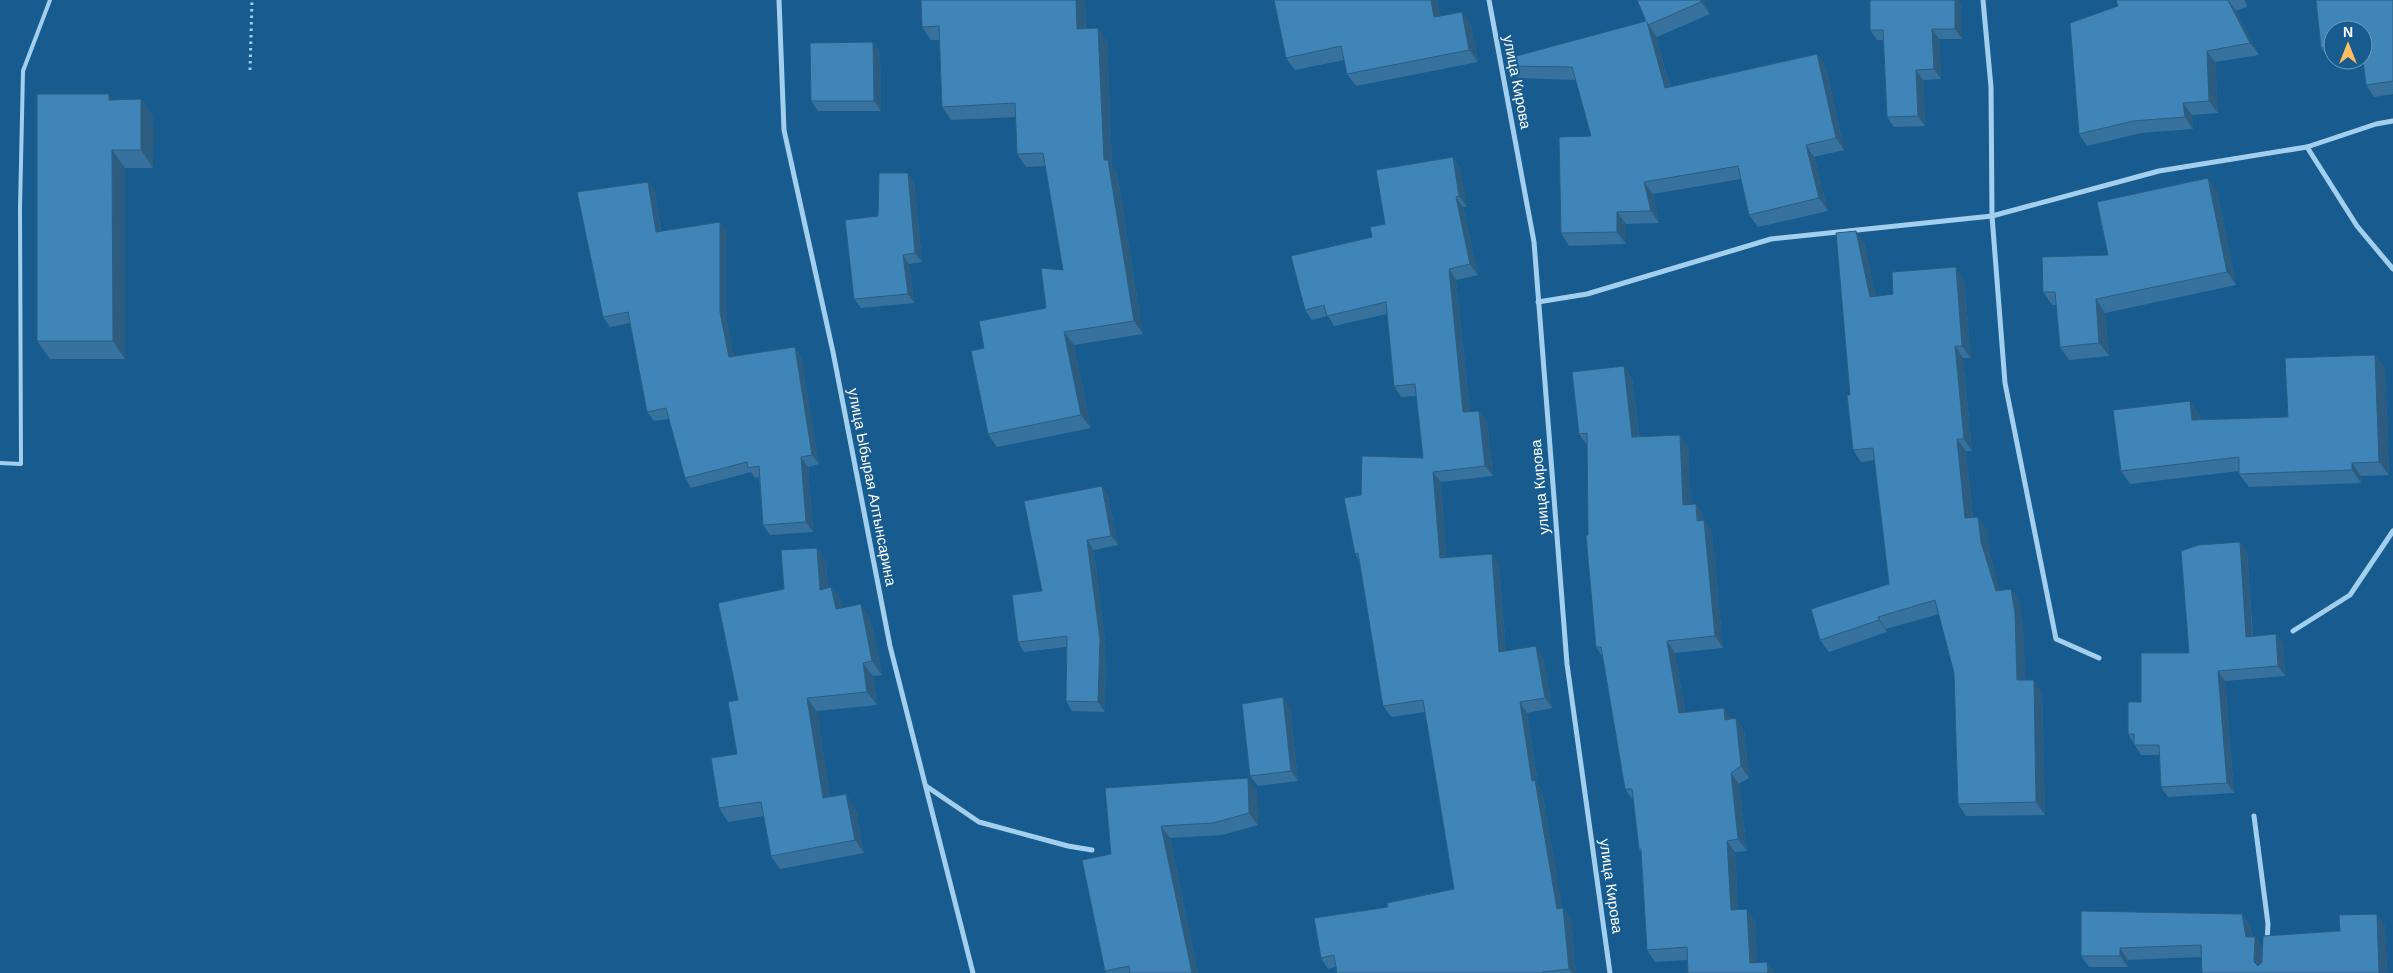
<svg xmlns="http://www.w3.org/2000/svg" width="2393" height="973" viewBox="0 0 2393 973" font-family="Helvetica,sans-serif">
<rect width="100%" height="100%" fill="#175b8f"/>
<g fill="none" stroke-linecap="round" stroke-linejoin="round">
<path stroke="#a3cfef" stroke-width="3" stroke-dasharray="2.5 4" stroke-linecap="butt" d="M 250,70 L 252,0"/>
<path stroke="#a3cfef" stroke-width="4" d="M 0,463 L 21,464 L 20,208 L 23,71 L 50,0"/>
<g stroke="#a3cfef" stroke-width="5">
<path d="M 779,0 L 784,130 L 833,352 L 890,646 L 973,973"/>
<path d="M 1489,0 L 1534,242 L 1567,664 L 1610,973"/>
<path d="M 1983,0 L 1991,87 L 1992,216 L 2005,383 L 2056,639 L 2099,658"/>
<path d="M 2307,147 L 2357,226 L 2393,269"/>
<path d="M 1538,302 L 1587,294 L 1771,239 L 1992,216 L 2159,171 L 2307,147 L 2376,124 L 2393,121"/>
<path d="M 2293,631 L 2350,595 L 2393,531"/>
<path d="M 926,786 L 979,822 L 1068,846 L 1092,850"/>
<path d="M 2254,816 L 2268,924 L 2267,943"/>
</g>
</g>
<g fill="#36729d">
<path d="M 1085,0 L 1086,29 L 1107,41 L 1112,166 L 1117,173 L 1143,334 L 1074,345 L 1091,428 L 997,447 L 988,434 L 984,348 L 1046,308 L 1063,270 L 1045,166 L 1026,167 L 1017,154 L 1016,117 L 951,120 L 942,107 L 939,40 L 931,40 L 922,27 Z"/>
<path d="M 1637,0 L 1704,0 L 1710,14 L 1657,37 L 1656,36 L 1670,87 L 1817,54 L 1826,67 L 1844,150 L 1814,157 L 1828,211 L 1758,227 L 1749,215 L 1741,179 L 1653,194 L 1659,223 L 1626,224 L 1626,244 L 1569,246 L 1561,233 L 1591,136 L 1576,80 L 1518,78 L 1510,66 L 1646,21 Z"/>
<path d="M 2116,0 L 2245,0 L 2247,7 L 2236,11 L 2259,55 L 2215,62 L 2218,113 L 2192,115 L 2193,129 L 2141,133 L 2087,146 L 2079,134 L 2118,6 Z"/>
<path d="M 2316,0 L 2393,0 L 2393,94 L 2374,97 L 2366,85 L 2363,60 L 2363,30 L 2333,30 L 2333,60 L 2330,60 L 2321,48 Z"/>
<path d="M 1962,5 L 1962,39 L 1939,39 L 1941,79 L 1923,80 L 1925,126 L 1894,127 L 1887,117 L 1884,40 L 1877,40 L 1870,30 Z"/>
<path d="M 1462,12 L 1471,24 L 1478,62 L 1356,86 L 1347,74 L 1344,60 L 1295,70 L 1286,58 L 1440,16 Z"/>
<path d="M 873,42 L 880,52 L 881,111 L 818,111 L 811,101 Z"/>
<path d="M 141,99 L 153,117 L 153,168 L 125,168 L 125,359 L 50,359 L 37,341 L 113,100 Z"/>
<path d="M 1453,157 L 1460,168 L 1467,207 L 1463,207 L 1478,275 L 1456,280 L 1470,412 L 1479,411 L 1487,421 L 1493,476 L 1441,482 L 1446,557 L 1492,554 L 1499,565 L 1506,651 L 1543,657 L 1552,708 L 1527,713 L 1538,785 L 1542,791 L 1562,908 L 1563,908 L 1571,919 L 1576,973 L 1337,973 L 1336,967 L 1328,969 L 1321,958 L 1388,907 L 1454,889 L 1425,712 L 1391,717 L 1383,706 L 1359,560 L 1355,554 L 1361,495 L 1423,458 L 1416,396 L 1401,397 L 1394,386 L 1387,314 L 1334,326 L 1328,316 L 1312,320 L 1305,310 L 1372,237 Z"/>
<path d="M 648,182 L 655,191 L 661,232 L 720,222 L 727,232 L 727,322 L 734,357 L 795,347 L 801,357 L 819,464 L 808,467 L 813,532 L 770,535 L 763,525 L 759,477 L 755,478 L 751,472 L 691,488 L 685,478 L 669,419 L 654,421 L 647,412 L 630,323 L 610,327 L 603,317 Z"/>
<path d="M 914,182 L 922,262 L 909,264 L 914,303 L 861,308 L 854,299 L 878,216 Z"/>
<path d="M 2217,191 L 2236,285 L 2105,313 L 2109,356 L 2069,360 L 2060,347 L 2056,305 L 2052,305 L 2043,292 Z"/>
<path d="M 1864,243 L 1876,297 L 1893,294 L 1964,279 L 1971,358 L 1963,358 L 1972,451 L 1966,451 L 1973,517 L 1978,517 L 1986,529 L 1990,554 L 2000,591 L 2019,601 L 2023,625 L 2025,680 L 2042,692 L 2045,815 L 1966,816 L 1958,804 L 1954,673 L 1939,614 L 1886,629 L 1887,632 L 1829,652 L 1820,640 L 1889,584 L 1875,460 L 1861,462 L 1853,450 L 1850,395 Z"/>
<path d="M 2375,355 L 2385,368 L 2389,475 L 2361,476 L 2361,483 L 2249,487 L 2239,474 L 2239,471 L 2130,484 L 2121,471 L 2199,414 L 2200,420 L 2288,417 Z"/>
<path d="M 1632,378 L 1639,436 L 1688,446 L 1691,505 L 1696,504 L 1704,516 L 1704,521 L 1712,532 L 1723,648 L 1675,653 L 1685,712 L 1732,719 L 1744,730 L 1749,778 L 1739,784 L 1747,851 L 1735,852 L 1738,909 L 1755,921 L 1757,963 L 1768,973 L 1687,960 L 1655,962 L 1647,950 L 1641,853 L 1639,849 L 1634,801 L 1625,789 L 1603,658 L 1596,647 L 1588,535 L 1587,445 L 1579,434 Z"/>
<path d="M 1102,486 L 1108,496 L 1118,545 L 1094,550 L 1106,649 L 1105,712 L 1072,711 L 1066,701 L 1066,647 L 1024,652 L 1018,642 L 1042,591 Z"/>
<path d="M 2240,542 L 2247,552 L 2253,636 L 2276,634 L 2283,644 L 2285,676 L 2225,681 L 2234,793 L 2168,797 L 2161,787 L 2159,755 L 2141,755 L 2128,734 L 2141,702 L 2189,653 Z"/>
<path d="M 817,548 L 826,561 L 828,588 L 841,600 L 842,608 L 870,617 L 882,675 L 873,676 L 877,705 L 817,711 L 830,797 L 855,807 L 864,853 L 780,869 L 771,856 L 764,816 L 728,822 L 719,808 L 737,754 L 738,700 L 784,589 Z"/>
<path d="M 1290,708 L 1298,781 L 1258,786 L 1250,776 Z"/>
<path d="M 1105,788 L 1257,790 L 1258,825 L 1222,835 L 1170,838 L 1198,973 L 1107,973 L 1105,971 L 1111,854 Z"/>
<path d="M 2242,914 L 2250,925 L 2252,937 L 2255,937 L 2263,948 L 2340,931 L 2385,925 L 2387,973 L 2202,973 L 2201,957 L 2128,960 L 2128,967 L 2089,967 L 2081,956 Z"/>
</g>
<g fill="#2c5d80">
<path d="M 1076,0 L 1085,0 L 1086,42 L 1077,29 Z"/>
<path d="M 1431,0 L 1438,0 L 1442,29 L 1434,17 Z"/>
<path d="M 1701,0 L 1704,0 L 1710,14 L 1701,2 Z"/>
<path d="M 1955,0 L 1959,0 L 1962,5 L 1962,39 L 1955,29 Z"/>
<path d="M 2228,0 L 2236,11 L 2259,55 L 2250,43 Z"/>
<path d="M 1462,12 L 1471,24 L 1478,62 L 1469,50 Z"/>
<path d="M 1647,22 L 1656,36 L 1673,100 L 1665,88 Z"/>
<path d="M 1098,28 L 1107,41 L 1112,166 L 1117,173 L 1143,334 L 1134,321 L 1104,160 Z"/>
<path d="M 1932,29 L 1939,39 L 1941,79 L 1934,69 Z"/>
<path d="M 873,42 L 880,52 L 881,111 L 874,101 Z"/>
<path d="M 2207,51 L 2215,62 L 2218,113 L 2209,101 Z"/>
<path d="M 1817,54 L 1826,67 L 1844,150 L 1836,138 Z"/>
<path d="M 1916,70 L 1923,80 L 1925,126 L 1918,116 Z"/>
<path d="M 109,94 L 122,112 L 109,100 Z"/>
<path d="M 141,99 L 153,117 L 153,168 L 141,150 Z"/>
<path d="M 2183,103 L 2192,115 L 2193,129 L 2185,117 Z"/>
<path d="M 1806,145 L 1814,157 L 1828,211 L 1819,198 Z"/>
<path d="M 112,150 L 125,168 L 125,359 L 113,341 Z"/>
<path d="M 1453,157 L 1460,168 L 1467,207 L 1459,196 Z"/>
<path d="M 908,173 L 914,182 L 922,262 L 915,253 Z"/>
<path d="M 2208,178 L 2217,191 L 2236,285 L 2227,272 Z"/>
<path d="M 648,182 L 655,191 L 662,242 L 656,232 Z"/>
<path d="M 1644,182 L 1653,194 L 1659,223 L 1651,211 Z"/>
<path d="M 1456,197 L 1463,207 L 1478,275 L 1470,264 Z"/>
<path d="M 1617,212 L 1626,224 L 1626,244 L 1617,232 Z"/>
<path d="M 720,222 L 727,232 L 727,322 L 736,367 L 729,357 L 720,312 Z"/>
<path d="M 1856,231 L 1864,243 L 1879,309 L 1870,297 Z"/>
<path d="M 903,255 L 909,264 L 914,303 L 908,294 Z"/>
<path d="M 1956,267 L 1964,279 L 1971,358 L 1962,346 Z"/>
<path d="M 1449,269 L 1456,280 L 1471,423 L 1463,412 Z"/>
<path d="M 2096,299 L 2105,313 L 2109,356 L 2099,343 Z"/>
<path d="M 1064,332 L 1074,345 L 1091,428 L 1081,415 Z"/>
<path d="M 1955,346 L 1963,358 L 1972,451 L 1964,439 Z"/>
<path d="M 795,347 L 801,357 L 819,464 L 812,455 Z"/>
<path d="M 2375,355 L 2385,368 L 2389,475 L 2379,462 Z"/>
<path d="M 1624,366 L 1632,378 L 1640,449 L 1632,437 Z"/>
<path d="M 2190,401 L 2199,414 L 2201,433 L 2192,420 Z"/>
<path d="M 1479,411 L 1487,421 L 1493,476 L 1485,466 Z"/>
<path d="M 1680,435 L 1688,446 L 1692,517 L 1683,505 Z"/>
<path d="M 1957,439 L 1966,451 L 1974,530 L 1965,518 Z"/>
<path d="M 801,457 L 808,467 L 813,532 L 806,522 Z"/>
<path d="M 2352,463 L 2361,476 L 2361,483 L 2352,470 Z"/>
<path d="M 1433,472 L 1441,482 L 1447,568 L 1440,558 Z"/>
<path d="M 1102,486 L 1108,496 L 1118,545 L 1111,536 Z"/>
<path d="M 1696,504 L 1704,516 L 1704,521 L 1712,532 L 1723,648 L 1715,636 Z"/>
<path d="M 1978,517 L 1986,529 L 1990,554 L 2004,603 L 1996,591 L 1981,542 Z"/>
<path d="M 1087,540 L 1094,550 L 1106,649 L 1105,712 L 1098,702 Z"/>
<path d="M 2240,542 L 2247,552 L 2253,646 L 2246,637 Z"/>
<path d="M 817,548 L 826,561 L 829,603 L 820,590 Z"/>
<path d="M 1492,554 L 1499,565 L 1507,663 L 1499,652 Z"/>
<path d="M 831,587 L 841,600 L 845,622 L 836,609 Z"/>
<path d="M 2011,589 L 2019,601 L 2023,625 L 2026,692 L 2017,680 Z"/>
<path d="M 861,604 L 870,617 L 882,675 L 872,661 Z"/>
<path d="M 1878,617 L 1886,629 L 1887,632 L 1879,620 Z"/>
<path d="M 2276,634 L 2283,644 L 2285,676 L 2278,666 Z"/>
<path d="M 1667,641 L 1675,653 L 1687,725 L 1679,713 Z"/>
<path d="M 1536,646 L 1543,657 L 1552,708 L 1545,698 Z"/>
<path d="M 863,663 L 873,676 L 877,705 L 867,692 Z"/>
<path d="M 2218,671 L 2225,681 L 2234,793 L 2227,783 Z"/>
<path d="M 2034,680 L 2042,692 L 2045,815 L 2036,802 Z"/>
<path d="M 1283,697 L 1290,708 L 1298,781 L 1291,771 Z"/>
<path d="M 807,698 L 817,711 L 832,811 L 823,798 Z"/>
<path d="M 1520,702 L 1527,713 L 1538,785 L 1542,791 L 1564,919 L 1557,909 L 1532,781 Z"/>
<path d="M 1724,708 L 1732,720 L 1725,720 Z"/>
<path d="M 1736,718 L 1744,730 L 1749,778 L 1741,766 Z"/>
<path d="M 1731,773 L 1739,784 L 1747,851 L 1738,839 Z"/>
<path d="M 1248,778 L 1257,790 L 1258,825 L 1249,813 Z"/>
<path d="M 846,794 L 855,807 L 864,853 L 855,840 Z"/>
<path d="M 1161,826 L 1170,838 L 1198,973 L 1192,973 Z"/>
<path d="M 1727,841 L 1735,852 L 1739,922 L 1731,910 Z"/>
<path d="M 1563,908 L 1571,919 L 1576,973 L 1572,973 L 1569,969 Z"/>
<path d="M 1747,909 L 1755,921 L 1758,973 L 1750,963 Z"/>
<path d="M 2242,914 L 2250,925 L 2253,949 L 2246,937 Z"/>
<path d="M 2377,914 L 2385,925 L 2387,973 L 2379,973 Z"/>
<path d="M 2255,937 L 2263,948 L 2261,973 L 2254,962 Z"/>
<path d="M 2120,948 L 2128,960 L 2128,967 L 2120,956 Z"/>
<path d="M 1767,962 L 1775,973 L 1768,973 Z"/>
</g>
<g fill="#3f85b7" stroke="#2c5d80">
<path d="M 921,0 L 1076,0 L 1077,29 L 1098,28 L 1104,160 L 1108,160 L 1134,321 L 1064,332 L 1081,415 L 988,434 L 971,351 L 984,348 L 979,321 L 1046,308 L 1041,268 L 1063,270 L 1043,153 L 1017,154 L 1015,103 L 942,107 L 939,26 L 922,27 Z"/>
<path d="M 1274,0 L 1431,0 L 1434,17 L 1462,12 L 1469,50 L 1347,74 L 1341,46 L 1286,58 Z"/>
<path d="M 1637,0 L 1701,0 L 1701,2 L 1648,25 L 1647,22 L 1665,88 L 1817,54 L 1836,138 L 1806,145 L 1819,198 L 1749,215 L 1738,166 L 1644,182 L 1651,211 L 1617,212 L 1617,232 L 1561,233 L 1559,137 L 1591,136 L 1572,67 L 1510,66 L 1509,58 L 1646,21 Z"/>
<path d="M 1870,0 L 1955,0 L 1955,29 L 1932,29 L 1934,69 L 1916,70 L 1918,116 L 1887,117 L 1883,30 L 1870,30 Z"/>
<path d="M 2116,0 L 2228,0 L 2250,43 L 2207,51 L 2209,101 L 2183,103 L 2185,117 L 2133,121 L 2079,134 L 2070,23 L 2118,6 Z"/>
<path d="M 2316,0 L 2393,0 L 2393,81 L 2366,85 L 2363,60 L 2363,30 L 2333,30 L 2333,47 L 2321,48 Z"/>
<path d="M 873,42 L 874,101 L 811,101 L 810,43 Z"/>
<path d="M 37,94 L 109,94 L 109,100 L 141,99 L 141,150 L 112,150 L 113,341 L 37,341 Z"/>
<path d="M 1453,157 L 1459,196 L 1456,197 L 1470,264 L 1449,269 L 1463,412 L 1479,411 L 1485,466 L 1433,472 L 1440,558 L 1492,554 L 1499,652 L 1536,646 L 1545,698 L 1520,702 L 1532,781 L 1535,780 L 1557,909 L 1563,908 L 1569,969 L 1543,972 L 1543,973 L 1337,973 L 1334,955 L 1321,958 L 1314,918 L 1388,907 L 1387,903 L 1454,889 L 1423,700 L 1383,706 L 1358,553 L 1355,554 L 1344,498 L 1361,495 L 1362,456 L 1423,458 L 1415,384 L 1394,386 L 1386,302 L 1327,316 L 1324,305 L 1305,310 L 1291,256 L 1372,237 L 1370,227 L 1385,224 L 1376,170 Z"/>
<path d="M 879,173 L 908,173 L 915,253 L 903,255 L 908,294 L 854,299 L 845,220 L 878,216 Z"/>
<path d="M 2208,178 L 2227,272 L 2096,299 L 2099,343 L 2060,347 L 2055,292 L 2043,292 L 2042,257 L 2108,255 L 2097,202 Z"/>
<path d="M 648,182 L 656,232 L 720,222 L 720,312 L 729,357 L 795,347 L 812,455 L 801,457 L 806,522 L 763,525 L 759,466 L 748,468 L 747,462 L 685,478 L 666,408 L 647,412 L 628,312 L 603,317 L 577,192 Z"/>
<path d="M 1856,231 L 1870,297 L 1893,294 L 1892,272 L 1956,267 L 1962,346 L 1955,346 L 1964,439 L 1957,439 L 1965,518 L 1978,517 L 1981,542 L 1996,591 L 2011,589 L 2015,613 L 2017,680 L 2034,680 L 2036,802 L 1958,804 L 1954,673 L 1935,600 L 1878,617 L 1879,620 L 1820,640 L 1811,609 L 1889,584 L 1873,448 L 1853,450 L 1847,395 L 1850,395 L 1836,233 Z"/>
<path d="M 2375,355 L 2379,462 L 2352,463 L 2352,470 L 2239,474 L 2239,457 L 2121,471 L 2113,410 L 2190,401 L 2192,420 L 2288,417 L 2285,358 Z"/>
<path d="M 1624,366 L 1632,437 L 1680,435 L 1683,505 L 1696,504 L 1697,521 L 1704,520 L 1715,636 L 1667,641 L 1679,713 L 1724,708 L 1725,720 L 1736,718 L 1741,766 L 1731,773 L 1738,839 L 1727,841 L 1731,910 L 1747,909 L 1750,963 L 1767,962 L 1768,973 L 1688,973 L 1687,947 L 1647,950 L 1641,849 L 1639,849 L 1632,789 L 1625,789 L 1601,647 L 1596,647 L 1586,536 L 1588,535 L 1587,433 L 1579,434 L 1572,372 Z"/>
<path d="M 1102,486 L 1111,536 L 1087,540 L 1100,639 L 1098,702 L 1066,701 L 1067,636 L 1018,642 L 1012,595 L 1042,591 L 1024,501 Z"/>
<path d="M 2240,542 L 2246,637 L 2276,634 L 2278,666 L 2218,671 L 2227,783 L 2161,787 L 2159,745 L 2134,745 L 2134,734 L 2128,734 L 2128,702 L 2141,702 L 2141,653 L 2189,653 L 2181,551 L 2199,545 Z"/>
<path d="M 817,548 L 820,590 L 831,587 L 836,609 L 861,604 L 872,661 L 863,663 L 867,692 L 807,698 L 823,798 L 846,794 L 855,840 L 771,856 L 761,802 L 719,808 L 711,758 L 737,754 L 728,702 L 738,700 L 718,603 L 784,589 L 781,550 Z"/>
<path d="M 1283,697 L 1291,771 L 1250,776 L 1242,704 Z"/>
<path d="M 1248,778 L 1249,813 L 1213,823 L 1161,826 L 1192,973 L 1130,973 L 1129,966 L 1105,971 L 1082,860 L 1111,854 L 1105,788 Z"/>
<path d="M 2081,911 L 2242,914 L 2246,937 L 2255,937 L 2254,962 L 2258,966 L 2262,962 L 2263,936 L 2340,931 L 2339,915 L 2377,914 L 2379,973 L 2202,973 L 2201,945 L 2120,948 L 2120,956 L 2081,956 Z"/>
</g>
<g text-anchor="middle" stroke-width="4" stroke-linejoin="round" paint-order="stroke">
<g font-size="15" fill="#fff" stroke="#175b8f">
<text transform="translate(1517 82) rotate(79)" y="5">улица Кирова</text>
<text transform="translate(872 487) rotate(79)" y="5">улица Ыбырая Алтынсарина</text>
<text transform="translate(1540 487) rotate(-95)" y="5">улица Кирова</text>
<text transform="translate(1611 886) rotate(82)" y="5">улица Кирова</text>
</g>
</g>
<g transform="translate(2348 45)"><circle r="24" fill="#175b8f" stroke="#749dbc"/>
<path d="M0-4L9 19L0 12L-9 19Z" fill="#ffbd62"/>
<text y="-8" font-size="14" font-weight="bold" text-anchor="middle" fill="#ffffff">N</text>
</g>
</svg>
